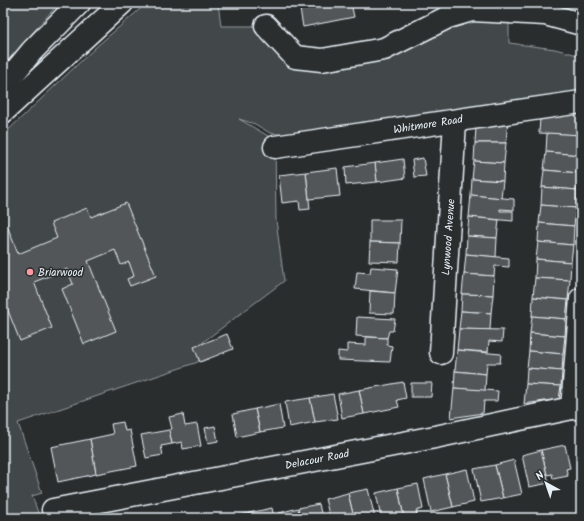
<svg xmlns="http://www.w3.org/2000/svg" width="584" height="521" viewBox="0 0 584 521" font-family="Kalam,sans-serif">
<rect width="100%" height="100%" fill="#2a2d2e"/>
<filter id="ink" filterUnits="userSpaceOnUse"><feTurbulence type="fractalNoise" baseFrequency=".025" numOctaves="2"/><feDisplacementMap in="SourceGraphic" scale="8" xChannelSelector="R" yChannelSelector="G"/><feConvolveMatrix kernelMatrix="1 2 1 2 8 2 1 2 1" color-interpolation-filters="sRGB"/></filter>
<g filter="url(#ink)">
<g fill="#424648" stroke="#959ca0">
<path d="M 3,3 L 59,3 L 3,66 Z"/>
<path d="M 147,3 L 218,3 L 221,26 L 266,26 L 322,60 L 448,17 L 509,12 L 509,43 L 555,49 L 581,56 L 581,101 L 288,135 L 270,133 L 255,124 L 239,119 L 275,140 L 276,220 L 284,281 L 203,342 L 198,362 L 18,423 L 42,493 L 32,496 L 40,518 L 3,518 L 3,429 L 5,428 L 3,426 L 3,135 L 96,47 Z"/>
</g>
<g fill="#535759" stroke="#e8f1f8">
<path d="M 299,3 L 351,3 L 354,17 L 303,27 Z"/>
<path d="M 581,114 L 581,135 L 539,133 L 540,118 Z"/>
<path d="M 508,120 L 506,143 L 475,143 L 476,127 Z"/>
<path d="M 547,133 L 581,135 L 580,155 L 546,152 Z"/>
<path d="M 475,143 L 506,143 L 504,163 L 474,161 Z"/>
<path d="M 546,152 L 580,155 L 579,173 L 544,170 Z"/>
<path d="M 423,158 L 426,176 L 414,177 L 412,160 Z"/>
<path d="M 403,159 L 405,178 L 377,182 L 375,163 Z"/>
<path d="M 474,161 L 504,163 L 503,181 L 472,179 Z"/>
<path d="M 375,163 L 377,182 L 346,185 L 345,167 Z"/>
<path d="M 337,168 L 340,196 L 309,199 L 306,172 Z"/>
<path d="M 544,170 L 579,173 L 577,190 L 542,187 Z"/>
<path d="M 306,172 L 310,209 L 300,210 L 299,201 L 282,203 L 279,175 Z"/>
<path d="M 472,179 L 503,181 L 501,198 L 471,195 Z"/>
<path d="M 542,187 L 577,190 L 576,208 L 541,205 Z"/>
<path d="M 471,195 L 514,199 L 514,210 L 500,209 L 500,211 L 513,211 L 513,221 L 469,217 Z"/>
<path d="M 126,203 L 156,276 L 130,286 L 127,279 L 134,276 L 129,262 L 121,265 L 115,250 L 88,261 L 116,331 L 84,344 L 62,289 L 73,284 L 67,269 L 34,282 L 52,328 L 20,341 L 3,298 L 3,221 L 5,220 L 18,254 L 57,238 L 51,223 L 87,208 L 91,217 Z"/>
<path d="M 541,205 L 576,208 L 574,226 L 539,223 Z"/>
<path d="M 469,217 L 499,220 L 497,238 L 467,236 Z"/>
<path d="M 370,220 L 401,220 L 400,243 L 370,242 Z"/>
<path d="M 539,223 L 574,226 L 573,245 L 538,242 Z"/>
<path d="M 467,236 L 497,238 L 496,257 L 466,254 Z"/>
<path d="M 370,242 L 400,243 L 399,262 L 369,261 Z"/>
<path d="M 538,242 L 573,245 L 571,262 L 536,259 Z"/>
<path d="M 466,254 L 509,258 L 509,267 L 495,266 L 494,276 L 464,274 Z"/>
<path d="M 536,259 L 571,262 L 570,280 L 535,278 Z"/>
<path d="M 371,267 L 398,269 L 395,293 L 355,289 L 357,272 L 370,273 Z"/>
<path d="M 464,274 L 494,276 L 493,295 L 462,294 Z"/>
<path d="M 535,278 L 570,280 L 568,300 L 533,297 Z"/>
<path d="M 370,291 L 395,293 L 394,314 L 369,313 Z"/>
<path d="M 462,294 L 493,295 L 491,313 L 461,311 Z"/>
<path d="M 533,297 L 568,300 L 566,319 L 532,316 Z"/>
<path d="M 461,311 L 491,313 L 490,330 L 459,329 Z"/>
<path d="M 532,316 L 566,319 L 565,336 L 530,333 Z"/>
<path d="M 357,317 L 395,319 L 393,331 L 389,331 L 387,338 L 356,336 Z"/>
<path d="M 459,329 L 503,330 L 502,342 L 489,341 L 488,352 L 457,350 Z"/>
<path d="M 530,333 L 565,336 L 563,354 L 529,351 Z"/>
<path d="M 227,334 L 233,349 L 200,362 L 194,347 Z"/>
<path d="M 366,337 L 387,338 L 387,345 L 392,346 L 390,362 L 338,360 L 338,351 L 347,352 L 347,344 L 366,345 Z"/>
<path d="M 457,350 L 501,354 L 500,363 L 487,363 L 486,374 L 455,371 Z"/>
<path d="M 529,351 L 563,354 L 562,371 L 527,368 Z"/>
<path d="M 527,368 L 562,371 L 561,386 L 526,384 Z"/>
<path d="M 455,371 L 486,374 L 485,391 L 454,388 Z"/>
<path d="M 403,382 L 406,398 L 397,400 L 399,407 L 364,414 L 359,390 Z"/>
<path d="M 411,383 L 432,383 L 431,397 L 411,397 Z"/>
<path d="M 526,384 L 561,386 L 559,399 L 524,404 Z"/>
<path d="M 454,388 L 498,391 L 497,401 L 484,401 L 483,413 L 451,418 Z"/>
<path d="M 359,390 L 364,414 L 342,418 L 338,394 Z"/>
<path d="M 333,394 L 338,419 L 315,422 L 310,398 Z"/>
<path d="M 310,398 L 315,422 L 289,427 L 285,402 Z"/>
<path d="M 279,404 L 283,428 L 260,432 L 255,409 Z"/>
<path d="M 255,409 L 260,432 L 237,437 L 233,414 Z"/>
<path d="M 183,414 L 185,426 L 197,424 L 201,446 L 183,449 L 182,442 L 172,444 L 169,430 L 172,429 L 169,417 Z"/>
<path d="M 123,422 L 125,431 L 130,430 L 137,466 L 96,474 L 90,439 L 113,434 L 111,424 Z"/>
<path d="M 215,426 L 218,441 L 208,443 L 205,428 Z"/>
<path d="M 169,430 L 172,444 L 161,446 L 163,455 L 146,458 L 141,435 Z"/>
<path d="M 90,439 L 96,474 L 58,482 L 51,447 Z"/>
<path d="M 565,445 L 570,468 L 566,469 L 568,476 L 553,479 L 552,474 L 547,475 L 541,450 Z"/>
<path d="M 541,450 L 549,483 L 529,487 L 522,455 Z"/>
<path d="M 514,460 L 522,494 L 503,498 L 495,465 Z"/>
<path d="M 495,465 L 503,498 L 481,502 L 474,469 Z"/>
<path d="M 467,469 L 474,502 L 453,507 L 445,474 Z"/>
<path d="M 445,474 L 453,507 L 431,512 L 424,479 Z"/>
<path d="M 418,484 L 423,509 L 416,511 L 418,518 L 404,518 L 398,488 Z"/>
<path d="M 398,488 L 404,518 L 381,518 L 376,493 Z"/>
<path d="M 368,489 L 375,518 L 354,518 L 348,493 Z"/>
<path d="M 348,493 L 354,518 L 330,518 L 325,499 Z"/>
<path d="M 319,504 L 322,518 L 300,518 L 298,508 Z"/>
<path d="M 272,508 L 274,518 L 250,518 L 249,513 Z"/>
<path d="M 298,508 L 300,518 L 280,518 L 279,513 Z"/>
<path d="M 249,513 L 250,518 L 230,518 L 230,517 Z"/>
</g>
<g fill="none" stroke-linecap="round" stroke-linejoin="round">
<defs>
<g id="minor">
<path d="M 266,26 L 295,57 L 322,60 L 384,49 L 448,17 L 472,10 L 545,14 L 581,24"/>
<path d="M 275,147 L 581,102"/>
<path d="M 441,353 L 455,121"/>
<path d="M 572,408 L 581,299"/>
<path d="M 53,510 L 435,437 L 572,408 L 581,408"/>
</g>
<g id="primary">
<path d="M 3,86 L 32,51 L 79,3"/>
<path d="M 3,112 L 122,3"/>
</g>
</defs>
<use href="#minor" stroke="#e8f1f8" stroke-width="25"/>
<use href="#primary" stroke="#e8f1f8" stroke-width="25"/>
<use href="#minor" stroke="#2a2d2e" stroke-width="22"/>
<use href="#primary" stroke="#2a2d2e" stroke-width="22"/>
</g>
</g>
<circle fill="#ff9aa2" stroke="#2a2d2e" stroke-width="1.5" cx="30" cy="272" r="4"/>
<g text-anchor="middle" stroke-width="3" stroke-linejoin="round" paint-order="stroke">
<g font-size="11" fill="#e8f1f8" stroke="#2a2d2e">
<text transform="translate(428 124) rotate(-9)" y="4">Whitmore Road</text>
<text transform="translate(448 237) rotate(-86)" y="4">Lynwood Avenue</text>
<text transform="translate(317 459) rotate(-11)" y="4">Delacour Road</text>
</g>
<g font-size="11" fill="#e8f1f8" stroke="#2a2d2e" text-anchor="start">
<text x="38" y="276">Briarwood</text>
</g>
</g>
<rect width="584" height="521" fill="none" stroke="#2a2d2e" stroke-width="16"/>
<rect x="8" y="8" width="568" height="505" fill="none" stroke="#e8f1f8" stroke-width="1.5" filter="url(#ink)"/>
<g transform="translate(546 483) rotate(320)" stroke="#2a2d2e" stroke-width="3" paint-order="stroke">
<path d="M0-3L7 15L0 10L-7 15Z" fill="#e8f1f8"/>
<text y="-6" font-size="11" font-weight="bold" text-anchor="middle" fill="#e8f1f8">N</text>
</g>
</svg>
